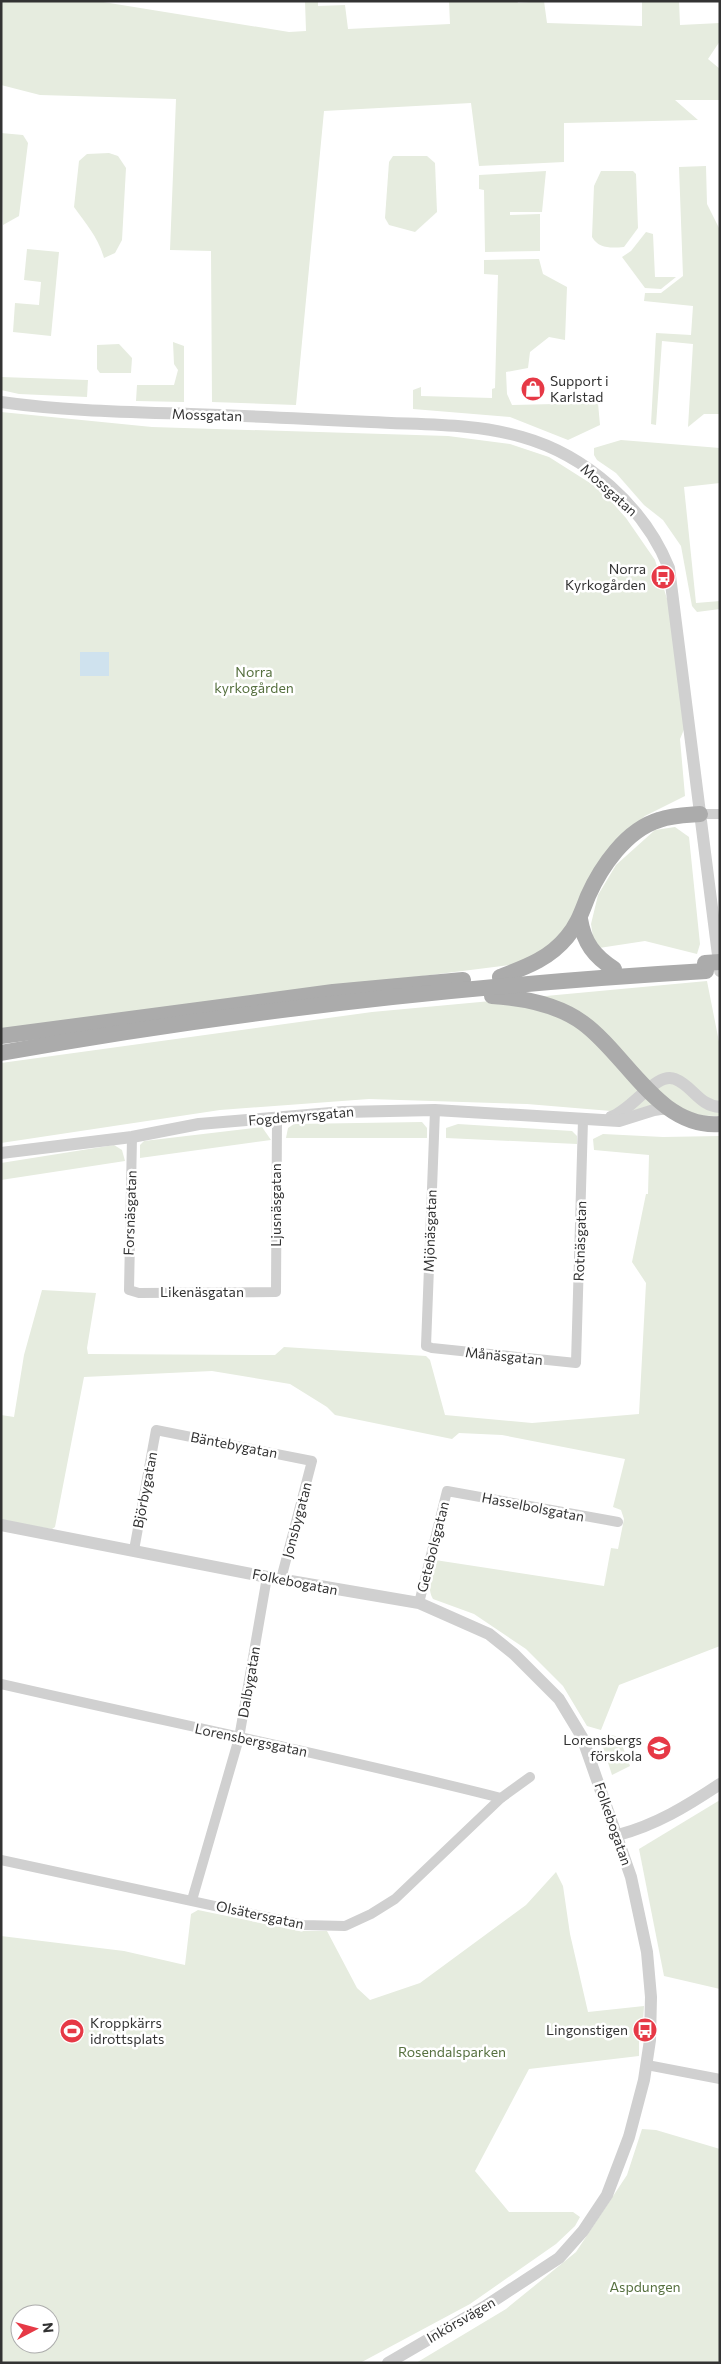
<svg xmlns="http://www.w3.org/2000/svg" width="721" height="2364" viewBox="0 0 721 2364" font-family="Commissioner,sans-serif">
<rect width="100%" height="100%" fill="#fff"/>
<g fill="#e6ecdf" fill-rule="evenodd">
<path d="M 1,1 L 97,1 L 289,32 L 306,31 L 305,1 L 318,1 L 318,6 L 345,5 L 348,29 L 450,24 L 449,1 L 517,1 L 518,3 L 544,1 L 547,23 L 642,26 L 642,1 L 679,1 L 680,25 L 720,23 L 720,41 L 708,59 L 720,69 L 720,100 L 675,100 L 698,120 L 564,123 L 564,162 L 479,166 L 471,103 L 324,111 L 296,405 L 212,402 L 211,251 L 170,250 L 176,99 L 40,95 L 1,85 Z"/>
<path d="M 1,133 L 23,135 L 28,143 L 19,216 L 3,225 Z"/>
<path d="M 109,153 L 118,156 L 126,168 L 122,240 L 115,253 L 104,258 C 98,237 86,224 74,207 L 79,161 L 87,154 Z"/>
<path d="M 393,156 L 427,156 L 435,163 L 437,212 L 415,232 L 389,225 L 385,218 L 389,162 Z"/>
<path d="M 706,166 L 707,204 L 720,230 L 720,414 L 704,414 L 688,427 L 693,344 L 662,341 L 656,425 L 651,424 L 656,333 L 691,335 L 693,306 L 644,301 L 645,293 L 661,293 L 683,276 L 679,167 Z"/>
<path d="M 546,171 L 542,212 L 510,212 L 510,215 L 540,214 L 540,251 L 485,252 L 484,190 L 479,189 L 479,175 Z"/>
<path d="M 601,171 L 633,171 L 636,174 L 638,228 L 624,247 C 611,248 599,249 592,237 L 594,186 Z"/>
<path d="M 646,232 L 653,234 L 655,277 L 676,277 L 661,289 L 645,288 L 622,257 L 631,251 Z"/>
<path d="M 27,249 L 59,252 L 51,336 L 13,332 L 15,303 L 39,305 L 41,282 L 24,280 Z"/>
<path d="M 539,259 L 543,274 L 567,287 L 565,340 L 549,337 L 530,352 L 528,368 L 506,372 L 507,394 L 512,405 L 598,403 L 600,425 L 568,440 L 510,417 L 413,409 L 413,390 L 421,387 L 421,396 L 492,398 L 492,389 L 495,388 L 498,275 L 484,274 L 484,260 Z"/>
<path d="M 173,342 L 184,346 L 184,402 L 136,401 L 137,385 L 174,385 L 178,370 L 174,364 Z"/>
<path d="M 119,344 L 132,358 L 131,373 L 100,373 L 97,369 L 97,345 Z"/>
<path d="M 1,377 L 88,380 L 87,397 L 19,394 L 1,390 Z"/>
<path d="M 1,412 L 152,427 L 448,436 L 510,444 L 549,457 L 601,490 L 626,518 L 655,560 L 672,615 L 685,727 L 680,739 L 685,796 L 645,816 L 604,855 L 550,960 L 1,1029 Z"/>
<path d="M 621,440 L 720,448 L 720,483 L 684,487 L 696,603 L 720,601 L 720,609 L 697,612 L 692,606 L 681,546 L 663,520 L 644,505 L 616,473 L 597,460 L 594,455 L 594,448 Z"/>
<path d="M 675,827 L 689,837 L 700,944 L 697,954 L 645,941 L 599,948 L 593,937 L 591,924 L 598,895 L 616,865 L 655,830 Z"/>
<path d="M 707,981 L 720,1047 L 720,1116 L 659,1115 L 527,1104 L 369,1099 L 220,1110 L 1,1143 L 1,1063 L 372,1012 Z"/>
<path d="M 422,1122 L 427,1128 L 427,1138 L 286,1138 L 288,1128 L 294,1124 Z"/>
<path d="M 458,1124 L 572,1131 L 577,1136 L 577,1144 L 446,1138 L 446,1128 Z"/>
<path d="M 262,1127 L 271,1140 L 140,1158 L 140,1145 L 144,1141 Z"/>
<path d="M 603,1134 L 663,1137 L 720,1136 L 720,1646 L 619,1685 L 601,1730 L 587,1726 L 563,1686 L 526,1649 L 474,1614 L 433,1599 C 426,1587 432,1573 435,1560 L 604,1586 L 611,1548 L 618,1549 L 624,1519 L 621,1510 L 613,1507 L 625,1459 L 502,1435 L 459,1433 L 452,1439 L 335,1415 L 327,1407 L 290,1384 L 212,1371 L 84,1377 L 55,1527 L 52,1529 L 1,1521 L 1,1415 L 14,1417 L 24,1355 L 42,1290 L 96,1293 L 87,1348 L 88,1354 L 275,1355 L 284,1347 L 426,1356 L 430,1360 L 445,1415 L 532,1423 L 639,1414 L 646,1283 L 632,1262 L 646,1194 L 648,1194 L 649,1155 L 594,1150 L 593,1139 Z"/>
<path d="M 114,1145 L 122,1150 L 125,1161 L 1,1180 L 1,1163 Z"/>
<path d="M 608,1734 L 619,1737 L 630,1766 L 612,1775 L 603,1747 L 598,1740 Z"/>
<path d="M 720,1800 L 720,1989 L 664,1976 L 639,1849 Z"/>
<path d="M 556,1872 L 563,1886 L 570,1934 L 588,2012 L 644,2006 L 642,2036 L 639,2037 L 639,2056 L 529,2069 L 475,2171 L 509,2212 L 573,2212 L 580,2217 L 575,2226 L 556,2244 L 470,2304 L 360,2363 L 1,2363 L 1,1936 L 124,1951 L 185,1965 L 191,1914 L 198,1910 L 299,1931 L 327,1931 L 357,1988 L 370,2000 L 420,1983 L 526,1905 ZM 20,2314 L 50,2314 L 50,2344 L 20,2344 Z"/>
<path d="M 642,2129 L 656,2130 L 720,2149 L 720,2363 L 416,2363 L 506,2309 L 576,2252 L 627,2175 Z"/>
</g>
<rect fill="#cfe2ee" x="80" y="652" width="29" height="24"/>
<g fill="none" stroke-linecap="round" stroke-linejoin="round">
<g stroke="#d0d0d0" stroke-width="10">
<path d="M 700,814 L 720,814"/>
<path d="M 435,1110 L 426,1346 L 432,1348 L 576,1363 L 583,1120"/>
<path d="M 132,1137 L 129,1290 L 139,1293 L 276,1292 L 277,1118"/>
<path d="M 134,1550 L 156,1430 L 312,1461 L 281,1579"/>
<path d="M 419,1603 L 447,1491 L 618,1522"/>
<path d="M 1,1684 C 168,1722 335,1756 501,1798"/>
<path d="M 1,1860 L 303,1925 L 345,1926 L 371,1914 L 395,1899 L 501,1798 L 530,1777"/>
<path d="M 192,1900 L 239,1738 L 267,1577"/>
<path d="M 647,2065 L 720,2079"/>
</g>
<g stroke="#d0d0d0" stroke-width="12">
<path d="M 1,402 C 64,411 127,412 190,414 C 250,416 311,419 371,422 C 421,425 474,423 522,437 C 586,455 644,506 669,568 L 720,971"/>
<path d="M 611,1117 C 633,1110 656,1071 675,1079 C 693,1086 699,1106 720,1107"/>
<path d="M 1,1153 L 132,1137 L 199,1124 L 343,1112 L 435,1110 L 619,1121 L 654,1110 L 667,1108"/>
<path d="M 1,1525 L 267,1577 L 419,1603 L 489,1634 L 514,1654 L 559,1699 L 582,1737 L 631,1877 L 647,1952 L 651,1997 L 650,2040 L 644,2080 L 629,2137 L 607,2195 L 583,2231 L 559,2258 L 484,2307 L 388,2363"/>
<path d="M 618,1835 C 656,1825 687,1806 720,1784"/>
</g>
<g stroke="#ababab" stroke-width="16">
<path d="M 580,919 C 584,943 594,956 614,969"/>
<path d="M 500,977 C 526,967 549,959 567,937 C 578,924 582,911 588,896 C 601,867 626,830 659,820 C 672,815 686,815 700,814"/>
<path d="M 492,996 C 524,998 557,1004 583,1023 C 627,1055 659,1129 720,1124"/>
<path d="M 1,1036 L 333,992 L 463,980"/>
<path d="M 1,1053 C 234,1011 470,985 706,971"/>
</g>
<path stroke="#ababab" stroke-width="16" d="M 705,963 L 720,962"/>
</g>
<defs>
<symbol id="shop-disc" viewBox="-11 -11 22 22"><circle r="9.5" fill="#e63946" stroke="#fff"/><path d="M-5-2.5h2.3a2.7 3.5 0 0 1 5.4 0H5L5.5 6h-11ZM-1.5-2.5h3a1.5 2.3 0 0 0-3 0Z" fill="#fff"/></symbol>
<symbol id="bus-disc" viewBox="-11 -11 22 22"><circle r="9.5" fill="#e63946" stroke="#fff"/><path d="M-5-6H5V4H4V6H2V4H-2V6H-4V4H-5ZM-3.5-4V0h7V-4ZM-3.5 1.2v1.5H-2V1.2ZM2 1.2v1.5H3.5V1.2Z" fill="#fff"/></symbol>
<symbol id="school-disc" viewBox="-11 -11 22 22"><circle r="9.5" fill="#e63946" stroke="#fff"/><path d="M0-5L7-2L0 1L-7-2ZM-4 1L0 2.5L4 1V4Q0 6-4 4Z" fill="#fff"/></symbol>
<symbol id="stadium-disc" viewBox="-11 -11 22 22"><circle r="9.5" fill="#e63946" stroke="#fff"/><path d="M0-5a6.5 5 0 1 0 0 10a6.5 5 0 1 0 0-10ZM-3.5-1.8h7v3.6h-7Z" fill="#fff"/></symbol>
</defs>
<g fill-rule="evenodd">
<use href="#shop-disc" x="519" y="375" width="28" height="28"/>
<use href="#bus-disc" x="649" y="563" width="28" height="28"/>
<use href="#school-disc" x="645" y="1734" width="28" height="28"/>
<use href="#bus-disc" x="631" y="2016" width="28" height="28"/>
<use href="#stadium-disc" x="58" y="2017" width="28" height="28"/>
</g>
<g text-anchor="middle" stroke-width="5" stroke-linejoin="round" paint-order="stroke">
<g font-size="14" fill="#333" stroke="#fff" text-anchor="end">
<text x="550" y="386" text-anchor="start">Support i<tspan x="550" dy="16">Karlstad</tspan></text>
<text x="646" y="574">Norra<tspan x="646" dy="16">Kyrkogården</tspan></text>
<text x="642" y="1745">Lorensbergs<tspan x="642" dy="16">förskola</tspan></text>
<text x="90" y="2028" text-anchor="start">Kroppkärrs<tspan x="90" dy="16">idrottsplats</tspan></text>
<text x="628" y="2035">Lingonstigen</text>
</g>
<g font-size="14" fill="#333" stroke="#fff">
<text transform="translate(207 415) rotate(2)" y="5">Mossgatan</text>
<text transform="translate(609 490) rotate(42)" y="5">Mossgatan</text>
<text transform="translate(301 1116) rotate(-5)" y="5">Fogdemyrsgatan</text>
<text transform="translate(276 1205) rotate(-90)" y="5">Ljusnäsgatan</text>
<text transform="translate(130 1213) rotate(-88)" y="5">Forsnäsgatan</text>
<text transform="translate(430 1231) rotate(-88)" y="5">Mjönäsgatan</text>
<text transform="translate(580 1241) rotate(-88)" y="5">Rotnäsgatan</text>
<text x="202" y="1297">Likenäsgatan</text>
<text transform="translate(504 1356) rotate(6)" y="5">Månäsgatan</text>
<text transform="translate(234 1445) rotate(11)" y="5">Bäntebygatan</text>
<text transform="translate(145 1490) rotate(-79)" y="5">Björbygatan</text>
<text transform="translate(533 1507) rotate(11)" y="5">Hasselbolsgatan</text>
<text transform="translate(297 1520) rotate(-75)" y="5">Jonsbygatan</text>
<text transform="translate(433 1547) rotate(-76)" y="5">Getebolsgatan</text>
<text transform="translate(295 1582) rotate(11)" y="5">Folkebogatan</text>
<text transform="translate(249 1682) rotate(-80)" y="5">Dalbygatan</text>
<text transform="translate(251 1740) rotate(12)" y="5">Lorensbergsgatan</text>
<text transform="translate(613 1824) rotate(71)" y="5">Folkebogatan</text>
<text transform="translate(260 1915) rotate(12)" y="5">Olsätersgatan</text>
<text transform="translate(461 2320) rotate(-30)" y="5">Inkörsvägen</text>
</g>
<g font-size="14" fill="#56703f" stroke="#fff">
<text x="254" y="677">Norra<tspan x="254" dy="16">kyrkogården</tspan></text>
<text x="452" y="2057">Rosendalsparken</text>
<text x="645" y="2292">Aspdungen</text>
</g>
</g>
<rect width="721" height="2364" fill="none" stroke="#333333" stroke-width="5"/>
<g transform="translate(35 2329) rotate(84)"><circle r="24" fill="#ffffff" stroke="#adadad"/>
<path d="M0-4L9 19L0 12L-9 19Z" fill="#e63946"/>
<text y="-8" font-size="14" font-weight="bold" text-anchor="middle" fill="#333333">N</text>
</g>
</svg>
